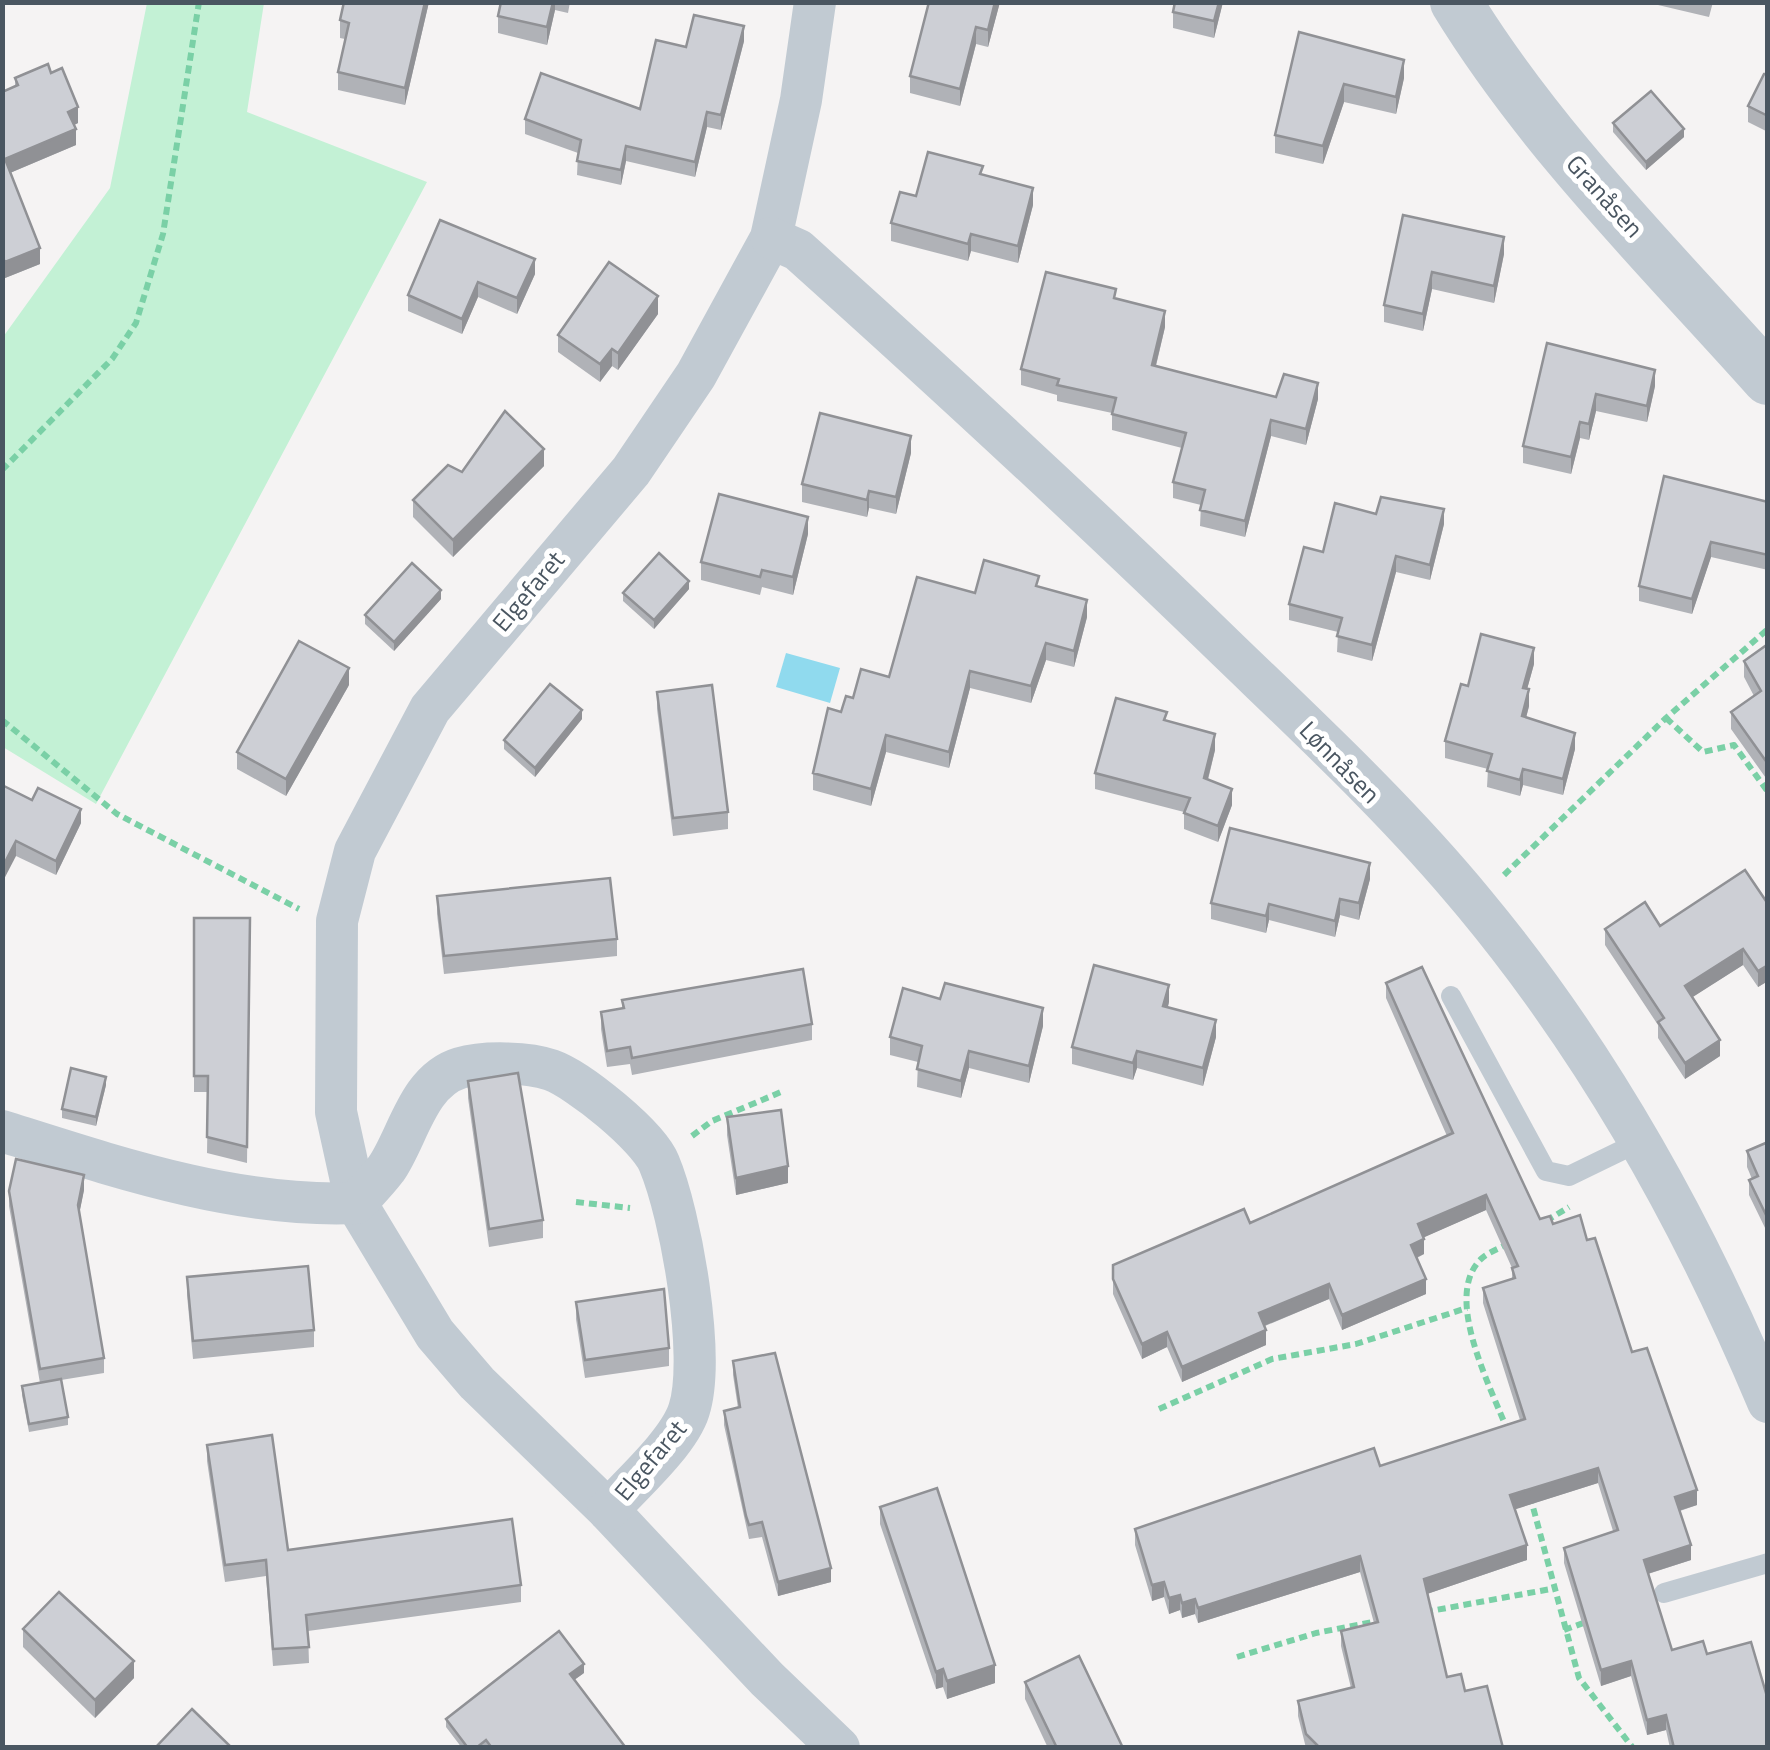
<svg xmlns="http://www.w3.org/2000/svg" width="1770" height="1750" viewBox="0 0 1770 1750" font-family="'Titillium Web',sans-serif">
<rect width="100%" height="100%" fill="#f5f3f3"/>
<path fill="#c3f1d5" d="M 147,3 L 264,3 L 247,112 L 427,182 L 96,804 L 3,747 L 3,337 L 110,188 Z"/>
<path fill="#90daee" d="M 786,653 L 840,668 L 830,703 L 776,687 Z"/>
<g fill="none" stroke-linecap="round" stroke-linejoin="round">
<g stroke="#7ad0a6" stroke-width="6" stroke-dasharray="8 5" stroke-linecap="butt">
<path d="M 2,470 L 112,359 L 136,323 L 163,234 L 199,2"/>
<path d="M 1666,718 L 1703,752 L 1734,745 L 1768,792"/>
<path d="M 2,720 L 117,814 L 299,909"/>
<path d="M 1504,875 L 1666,718 L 1768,629"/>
<path d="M 692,1136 L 712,1121 L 781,1092"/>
<path d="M 576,1202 L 630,1208"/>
<path d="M 1546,1221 L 1569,1207"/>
<path d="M 1159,1409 L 1272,1359 L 1356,1344 L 1467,1308"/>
<path d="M 1508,1432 C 1492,1389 1442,1297 1481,1259 C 1488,1252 1501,1248 1509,1243"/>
<path d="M 1530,1496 L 1579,1678 L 1633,1748"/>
<path d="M 1425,1612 L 1551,1589"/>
<path d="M 1564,1630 L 1586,1622"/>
<path d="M 1237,1657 L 1316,1633 L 1378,1621"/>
</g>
<g stroke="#c1cad2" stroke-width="20">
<path d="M 1451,996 L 1546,1171 L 1569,1176 L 1639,1142"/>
<path d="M 1664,1593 L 1768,1563"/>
</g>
<g stroke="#c1cad2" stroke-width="42">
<path d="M 815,2 L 801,100 L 771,238 L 696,375 L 631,471 L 430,709 L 355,851 L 337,921 L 336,1112 L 356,1203 L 435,1334 L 477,1383 L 608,1510 L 767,1679 L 839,1748"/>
<path d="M 771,238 L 798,250 C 944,381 1088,514 1229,651 C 1313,732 1400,813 1474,903 C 1597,1051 1694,1225 1768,1402"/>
<path d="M 2,1131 C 116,1167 236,1208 356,1203 C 366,1192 377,1181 386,1169 C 408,1138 417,1081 460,1068 C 484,1061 528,1062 551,1070 C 579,1080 648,1136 659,1163 C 681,1215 706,1357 689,1410 C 679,1442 632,1484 608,1510"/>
</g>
<path stroke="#c1cad2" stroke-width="52" d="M 1456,2 C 1541,141 1660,258 1768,379"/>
</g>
<g fill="#b0b2b7">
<path d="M 429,2 L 405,105 L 338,90 L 338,72 L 345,39 L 340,38 L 340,20 Z"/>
<path d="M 501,2 L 570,2 L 568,13 L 555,10 L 547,45 L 498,33 L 498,16 Z"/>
<path d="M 1000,2 L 988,47 L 976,44 L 960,106 L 910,93 L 910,76 Z"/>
<path d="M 1175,2 L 1223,2 L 1214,38 L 1173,28 L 1173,12 Z"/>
<path d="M 1658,2 L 1713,2 L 1709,17 L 1658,5 Z"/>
<path d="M 1299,32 L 1404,78 L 1396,114 L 1344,102 L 1323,164 L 1275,153 L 1275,135 Z"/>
<path d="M 744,41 L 721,130 L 707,127 L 695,177 L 626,161 L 621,185 L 577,175 L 578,153 L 525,134 L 525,119 L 640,109 L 686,47 Z"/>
<path d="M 51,73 L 78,123 L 74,125 L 76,145 L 10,173 L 40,264 L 5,278 L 2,272 L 2,92 L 15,86 L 15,78 Z"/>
<path d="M 1768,74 L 1768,132 L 1748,122 L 1748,106 Z"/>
<path d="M 1613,123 L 1684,137 L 1646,170 L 1613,132 Z"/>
<path d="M 983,175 L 1033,205 L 1018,263 L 971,251 L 968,261 L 891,241 L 891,223 L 916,196 Z"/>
<path d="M 1403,215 L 1504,254 L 1494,303 L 1432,289 L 1423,331 L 1384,322 L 1384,305 Z"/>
<path d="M 440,220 L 535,274 L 517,314 L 478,297 L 462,334 L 408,311 L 408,295 Z"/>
<path d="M 1116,299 L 1165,327 L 1156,366 L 1276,397 L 1318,399 L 1306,445 L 1271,436 L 1245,537 L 1200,526 L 1201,505 L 1173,498 L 1173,482 L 1182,448 L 1112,430 L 1112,413 L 1057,401 L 1057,395 L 1021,385 L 1021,369 Z"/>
<path d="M 658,314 L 618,370 L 612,366 L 600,382 L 558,352 L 558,335 Z"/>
<path d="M 1547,343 L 1655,386 L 1647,422 L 1596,411 L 1589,440 L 1580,438 L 1571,474 L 1523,463 L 1523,446 Z"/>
<path d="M 911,453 L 896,514 L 869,508 L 867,517 L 802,502 L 802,484 Z"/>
<path d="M 544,466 L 453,557 L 413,517 L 413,500 L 462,472 Z"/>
<path d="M 1768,502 L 1768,570 L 1711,557 L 1692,614 L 1639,601 L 1639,586 Z"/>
<path d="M 1376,514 L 1444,524 L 1430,580 L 1396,572 L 1372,661 L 1337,652 L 1338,632 L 1289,620 L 1289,604 L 1323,552 Z"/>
<path d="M 808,534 L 793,595 L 762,587 L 760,595 L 701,580 L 701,562 Z"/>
<path d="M 1039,587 L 1087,617 L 1074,667 L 1046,660 L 1031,703 L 970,688 L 949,768 L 886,752 L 871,806 L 813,790 L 813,773 L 841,712 L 853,698 L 889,677 L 975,593 Z"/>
<path d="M 689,589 L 654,629 L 623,601 L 623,593 Z"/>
<path d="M 441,599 L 394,651 L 365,624 L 365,615 Z"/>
<path d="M 1768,644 L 1768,781 L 1731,729 L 1731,712 L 1754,696 L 1744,677 L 1744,661 Z"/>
<path d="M 1534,664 L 1527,689 L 1529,706 L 1526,718 L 1575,749 L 1563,795 L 1523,785 L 1520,796 L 1487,787 L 1488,769 L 1445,758 L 1445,741 L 1468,686 Z"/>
<path d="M 349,685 L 286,796 L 237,769 L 237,752 Z"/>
<path d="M 657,692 L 728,812 L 728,829 L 673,836 L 657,709 Z"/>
<path d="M 582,719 L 535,777 L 504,749 L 504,740 Z"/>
<path d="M 1167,721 L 1215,750 L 1208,780 L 1232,805 L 1218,842 L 1184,829 L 1184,812 L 1095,789 L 1095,773 Z"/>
<path d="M 2,785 L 81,823 L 56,875 L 16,856 Z"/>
<path d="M 1370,879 L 1359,920 L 1340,915 L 1335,937 L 1269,920 L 1266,933 L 1211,919 L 1211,903 Z"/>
<path d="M 437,896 L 617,939 L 617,956 L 444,974 L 437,914 Z"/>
<path d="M 1768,904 L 1768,981 L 1758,987 L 1743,965 L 1692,997 L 1720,1056 L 1685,1079 L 1658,1038 L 1658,1025 L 1605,945 L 1605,929 L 1660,926 Z"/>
<path d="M 194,918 L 250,918 L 247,1163 L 207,1153 L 208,1092 L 194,1092 Z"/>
<path d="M 1386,983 L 1540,1219 L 1587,1240 L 1632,1352 L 1697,1505 L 1680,1511 L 1691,1560 L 1648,1574 L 1672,1650 L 1707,1654 L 1768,1748 L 1670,1748 L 1666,1730 L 1647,1735 L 1631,1676 L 1601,1686 L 1564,1563 L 1564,1548 L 1613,1531 L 1598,1483 L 1515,1509 L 1527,1560 L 1427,1594 L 1447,1677 L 1465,1691 L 1503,1748 L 1306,1748 L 1298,1716 L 1298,1701 L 1351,1688 L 1341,1646 L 1341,1631 L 1374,1623 L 1360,1572 L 1198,1623 L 1195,1614 L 1182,1618 L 1180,1610 L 1169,1614 L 1164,1597 L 1152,1601 L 1135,1545 L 1135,1529 L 1380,1466 L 1520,1420 L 1483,1303 L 1483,1288 L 1512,1279 L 1512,1268 L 1486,1210 L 1424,1237 L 1424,1254 L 1417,1258 L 1426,1294 L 1342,1330 L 1329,1299 L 1265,1326 L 1266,1345 L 1182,1382 L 1167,1347 L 1142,1359 L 1113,1294 L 1113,1265 L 1250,1223 L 1447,1136 L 1386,998 Z"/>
<path d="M 940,999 L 1043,1026 L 1029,1083 L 969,1068 L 961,1098 L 917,1087 L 918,1062 L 890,1055 L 890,1037 Z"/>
<path d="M 622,1000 L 812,1024 L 812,1040 L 632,1075 L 630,1064 L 607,1067 L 601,1029 L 601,1012 L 622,1008 Z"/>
<path d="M 1169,1002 L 1168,1007 L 1216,1037 L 1203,1086 L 1137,1068 L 1133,1080 L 1072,1064 L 1072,1047 Z"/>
<path d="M 468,1081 L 543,1220 L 543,1238 L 489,1247 L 468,1098 Z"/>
<path d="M 106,1085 L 96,1126 L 62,1118 L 62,1109 Z"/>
<path d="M 727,1117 L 788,1183 L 736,1195 L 727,1135 Z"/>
<path d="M 1768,1142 L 1768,1234 L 1749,1195 L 1749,1180 L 1752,1179 L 1747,1167 L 1747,1151 Z"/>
<path d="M 84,1190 L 79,1214 L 104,1358 L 104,1373 L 61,1380 L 68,1417 L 68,1425 L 29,1432 L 22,1395 L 22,1386 L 40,1383 L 9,1206 L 9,1191 Z"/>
<path d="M 187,1277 L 314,1330 L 314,1347 L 193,1359 L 187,1295 Z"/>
<path d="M 576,1302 L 669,1348 L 669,1366 L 585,1378 L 576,1319 Z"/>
<path d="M 733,1361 L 831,1582 L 778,1596 L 762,1537 L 749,1539 L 724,1425 L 724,1411 L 738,1408 L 733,1375 Z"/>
<path d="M 207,1445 L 288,1550 L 521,1585 L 521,1602 L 308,1631 L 309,1663 L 273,1666 L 266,1576 L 225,1582 L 207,1461 Z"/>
<path d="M 880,1507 L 995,1683 L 947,1699 L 943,1687 L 936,1689 L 880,1524 Z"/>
<path d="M 23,1629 L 134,1678 L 95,1718 L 23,1647 Z"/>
<path d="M 584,1673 L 574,1680 L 626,1748 L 462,1748 L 446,1727 L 446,1719 Z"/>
<path d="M 1025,1682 L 1123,1748 L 1048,1748 L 1025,1699 Z"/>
</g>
<g fill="#909195">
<path d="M 425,2 L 429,2 L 405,105 L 405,88 Z"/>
<path d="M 553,2 L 555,2 L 555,10 L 547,45 L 547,27 Z"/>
<path d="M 995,2 L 1000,2 L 988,47 L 988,30 Z"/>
<path d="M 1219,2 L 1223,2 L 1214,38 L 1214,21 Z"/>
<path d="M 744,26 L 744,41 L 721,130 L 721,115 Z"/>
<path d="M 976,27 L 976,44 L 960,106 L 960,89 Z"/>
<path d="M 1404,60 L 1404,78 L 1396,114 L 1396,97 Z"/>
<path d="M 1344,84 L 1344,102 L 1323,164 L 1323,146 Z"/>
<path d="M 78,107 L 78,123 L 68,128 L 68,112 Z"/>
<path d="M 707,112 L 707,127 L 695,177 L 695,162 Z"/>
<path d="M 76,129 L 76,145 L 5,175 L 5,159 Z"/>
<path d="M 1684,129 L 1684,137 L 1646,170 L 1646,162 Z"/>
<path d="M 626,146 L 626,161 L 621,185 L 621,170 Z"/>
<path d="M 1033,188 L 1033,205 L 1018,263 L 1018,246 Z"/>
<path d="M 971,234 L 971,251 L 968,261 L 968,244 Z"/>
<path d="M 1504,237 L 1504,254 L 1494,303 L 1494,286 Z"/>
<path d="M 40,248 L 40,264 L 5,278 L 5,262 Z"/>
<path d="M 535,259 L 535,274 L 517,314 L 517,298 Z"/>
<path d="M 1432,272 L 1432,289 L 1423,331 L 1423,314 Z"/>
<path d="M 478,282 L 478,297 L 462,334 L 462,319 Z"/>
<path d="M 658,296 L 658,314 L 618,370 L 618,353 Z"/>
<path d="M 1165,311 L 1165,327 L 1152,381 L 1152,365 Z"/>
<path d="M 612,349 L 612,366 L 600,382 L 600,364 Z"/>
<path d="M 1655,370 L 1655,386 L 1647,422 L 1647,406 Z"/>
<path d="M 1318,383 L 1318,399 L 1306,445 L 1306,429 Z"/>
<path d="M 1596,394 L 1596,411 L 1589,440 L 1589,424 Z"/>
<path d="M 1271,420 L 1271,436 L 1245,537 L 1245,521 Z"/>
<path d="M 1580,422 L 1580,438 L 1571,474 L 1571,457 Z"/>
<path d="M 911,436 L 911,453 L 896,514 L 896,497 Z"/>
<path d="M 544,449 L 544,466 L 453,557 L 453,540 Z"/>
<path d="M 869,491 L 869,508 L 867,517 L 867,500 Z"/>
<path d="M 1444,509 L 1444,524 L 1430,580 L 1430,565 Z"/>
<path d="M 808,517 L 808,534 L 793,595 L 793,577 Z"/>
<path d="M 1711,542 L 1711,557 L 1692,614 L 1692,599 Z"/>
<path d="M 1396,556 L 1396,572 L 1372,661 L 1372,645 Z"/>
<path d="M 689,581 L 689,589 L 654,629 L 654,620 Z"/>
<path d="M 441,590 L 441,599 L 394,651 L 394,642 Z"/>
<path d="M 1087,600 L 1087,617 L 1074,667 L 1074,651 Z"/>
<path d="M 1046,643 L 1046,660 L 1031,703 L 1031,686 Z"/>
<path d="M 1534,648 L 1534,664 L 1523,704 L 1523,688 Z"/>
<path d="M 349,668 L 349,685 L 286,796 L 286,779 Z"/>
<path d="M 970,671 L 970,688 L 949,768 L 949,752 Z"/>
<path d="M 1529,689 L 1529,706 L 1522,733 L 1522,716 Z"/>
<path d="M 582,710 L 582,719 L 535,777 L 535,768 Z"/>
<path d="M 1575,733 L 1575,749 L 1563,795 L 1563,779 Z"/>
<path d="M 1215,734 L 1215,750 L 1204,794 L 1204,778 Z"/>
<path d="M 886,735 L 886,752 L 871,806 L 871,789 Z"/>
<path d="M 1523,769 L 1523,785 L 1520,796 L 1520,780 Z"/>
<path d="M 1232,789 L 1232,805 L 1218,842 L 1218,826 Z"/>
<path d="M 81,809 L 81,823 L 56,875 L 56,861 Z"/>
<path d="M 16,841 L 16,856 L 2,883 L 2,868 Z"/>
<path d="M 1370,863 L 1370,879 L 1359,920 L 1359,903 Z"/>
<path d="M 1340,899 L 1340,915 L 1335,937 L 1335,921 Z"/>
<path d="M 1269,904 L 1269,920 L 1266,933 L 1266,916 Z"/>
<path d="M 1743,949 L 1743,965 L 1685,1002 L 1685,986 Z"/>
<path d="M 1768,965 L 1768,981 L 1758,987 L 1758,971 Z"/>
<path d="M 1169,985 L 1169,1002 L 1163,1023 L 1163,1006 Z"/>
<path d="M 1043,1008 L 1043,1026 L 1029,1083 L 1029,1066 Z"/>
<path d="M 1216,1020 L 1216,1037 L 1203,1086 L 1203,1068 Z"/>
<path d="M 1720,1040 L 1720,1056 L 1685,1079 L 1685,1063 Z"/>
<path d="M 969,1051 L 969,1068 L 961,1098 L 961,1081 Z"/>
<path d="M 1137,1051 L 1137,1068 L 1133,1080 L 1133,1063 Z"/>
<path d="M 106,1077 L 106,1085 L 96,1126 L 96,1117 Z"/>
<path d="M 788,1166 L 788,1183 L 736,1195 L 736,1178 Z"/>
<path d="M 84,1175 L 84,1190 L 78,1220 L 78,1205 Z"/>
<path d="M 1486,1195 L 1486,1210 L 1418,1240 L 1418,1224 Z"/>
<path d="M 1424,1239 L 1424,1254 L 1411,1260 L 1411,1245 Z"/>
<path d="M 1426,1279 L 1426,1294 L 1342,1330 L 1342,1315 Z"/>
<path d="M 1329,1284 L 1329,1299 L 1259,1328 L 1259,1313 Z"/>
<path d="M 1266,1330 L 1266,1345 L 1182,1382 L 1182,1367 Z"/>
<path d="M 1167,1332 L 1167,1347 L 1142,1359 L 1142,1344 Z"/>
<path d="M 1598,1468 L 1598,1483 L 1510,1511 L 1510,1495 Z"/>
<path d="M 1697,1490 L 1697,1505 L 1675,1512 L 1675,1497 Z"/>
<path d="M 1527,1545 L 1527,1560 L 1424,1595 L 1424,1579 Z"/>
<path d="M 1691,1545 L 1691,1560 L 1644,1575 L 1644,1560 Z"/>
<path d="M 1360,1556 L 1360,1572 L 1198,1623 L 1198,1608 Z"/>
<path d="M 831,1568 L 831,1582 L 778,1596 L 778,1582 Z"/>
<path d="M 1164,1582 L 1164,1597 L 1152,1601 L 1152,1585 Z"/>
<path d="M 1180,1595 L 1180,1610 L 1169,1614 L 1169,1598 Z"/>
<path d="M 1195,1599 L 1195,1614 L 1182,1618 L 1182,1603 Z"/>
<path d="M 134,1661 L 134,1678 L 95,1718 L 95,1700 Z"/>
<path d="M 1631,1661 L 1631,1676 L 1601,1686 L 1601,1670 Z"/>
<path d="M 584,1664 L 584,1673 L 570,1683 L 570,1674 Z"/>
<path d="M 995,1665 L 995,1683 L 947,1699 L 947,1681 Z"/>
<path d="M 943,1669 L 943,1687 L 936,1689 L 936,1672 Z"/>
<path d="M 1666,1715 L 1666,1730 L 1647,1735 L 1647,1720 Z"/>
</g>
<g fill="#cdcfd5" stroke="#909195" stroke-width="2.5">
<path d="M 344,2 L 425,2 L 405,88 L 338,72 L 349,23 L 340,20 Z"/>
<path d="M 501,2 L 553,2 L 547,27 L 498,16 Z"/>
<path d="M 929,2 L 995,2 L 988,30 L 976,27 L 960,89 L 910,76 Z"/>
<path d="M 1175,2 L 1219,2 L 1214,21 L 1173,12 Z"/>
<path d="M 694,15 L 744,26 L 721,115 L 707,112 L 695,162 L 626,146 L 621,170 L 577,161 L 581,140 L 525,119 L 541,73 L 640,109 L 656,40 L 686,47 Z"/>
<path d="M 1299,32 L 1404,60 L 1396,97 L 1344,84 L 1323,146 L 1275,135 Z"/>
<path d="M 48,64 L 51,73 L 62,68 L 78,107 L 68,112 L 76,129 L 5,159 L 40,248 L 5,262 L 2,256 L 2,92 L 18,85 L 15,78 Z"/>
<path d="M 1764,74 L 1768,74 L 1768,116 L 1748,106 Z"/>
<path d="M 1651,91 L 1684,129 L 1646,162 L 1613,123 Z"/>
<path d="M 928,152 L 983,166 L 980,174 L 1033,188 L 1018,246 L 971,234 L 968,244 L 891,223 L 900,192 L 916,196 Z"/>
<path d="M 1403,215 L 1504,237 L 1494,286 L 1432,272 L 1423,314 L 1384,305 Z"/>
<path d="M 440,220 L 535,259 L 517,298 L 478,282 L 462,319 L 408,295 Z"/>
<path d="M 609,262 L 658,296 L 618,353 L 612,349 L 600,364 L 558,335 Z"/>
<path d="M 1046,272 L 1116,289 L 1114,298 L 1165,311 L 1152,365 L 1276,397 L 1284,374 L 1318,383 L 1306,429 L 1271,420 L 1245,521 L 1200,510 L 1205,490 L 1173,482 L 1186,433 L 1112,414 L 1116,398 L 1057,385 L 1059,379 L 1021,369 Z"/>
<path d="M 1547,343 L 1655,370 L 1647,406 L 1596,394 L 1589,424 L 1580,422 L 1571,457 L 1523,446 Z"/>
<path d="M 505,411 L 544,449 L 453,540 L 413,500 L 448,465 L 462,472 Z"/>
<path d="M 820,413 L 911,436 L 896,497 L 869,491 L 867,500 L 802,484 Z"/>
<path d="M 1664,476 L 1768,502 L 1768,555 L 1711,542 L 1692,599 L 1639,586 Z"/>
<path d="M 719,494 L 808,517 L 793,577 L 762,570 L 760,577 L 701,562 Z"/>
<path d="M 1381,497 L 1444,509 L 1430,565 L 1396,556 L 1372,645 L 1337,636 L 1342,618 L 1289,604 L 1304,547 L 1323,552 L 1335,503 L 1376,514 Z"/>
<path d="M 659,553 L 689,581 L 654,620 L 623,593 Z"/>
<path d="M 984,560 L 1039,576 L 1036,586 L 1087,600 L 1074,651 L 1046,643 L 1031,686 L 970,671 L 949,752 L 886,735 L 871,789 L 813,773 L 828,708 L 841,712 L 846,696 L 853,698 L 861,669 L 889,677 L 917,577 L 975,593 Z"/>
<path d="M 412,563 L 441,590 L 394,642 L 365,615 Z"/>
<path d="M 1481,634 L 1534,648 L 1523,688 L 1529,689 L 1522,716 L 1575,733 L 1563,779 L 1523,769 L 1520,780 L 1487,771 L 1492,754 L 1445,741 L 1461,684 L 1468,686 Z"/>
<path d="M 299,641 L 349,668 L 286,779 L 237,752 Z"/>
<path d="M 1768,644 L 1768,764 L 1731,712 L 1761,691 L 1744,661 Z"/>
<path d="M 550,684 L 582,710 L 535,768 L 504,740 Z"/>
<path d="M 712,685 L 728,812 L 673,818 L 657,692 Z"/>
<path d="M 1116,698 L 1167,712 L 1164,720 L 1215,734 L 1204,778 L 1232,789 L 1218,826 L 1184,813 L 1190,798 L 1095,773 Z"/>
<path d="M 2,785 L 32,800 L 38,788 L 81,809 L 56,861 L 16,841 L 2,868 Z"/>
<path d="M 1230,828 L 1370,863 L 1359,903 L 1340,899 L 1335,921 L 1269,904 L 1266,916 L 1211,903 Z"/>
<path d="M 1745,870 L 1768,904 L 1768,965 L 1758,971 L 1743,949 L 1685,986 L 1720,1040 L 1685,1063 L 1658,1022 L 1664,1018 L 1605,929 L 1645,902 L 1660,926 Z"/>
<path d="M 610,878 L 617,939 L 444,956 L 437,896 Z"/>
<path d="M 194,918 L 250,918 L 247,1147 L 207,1137 L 208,1076 L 194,1076 Z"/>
<path d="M 1094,965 L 1169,985 L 1163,1006 L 1216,1020 L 1203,1068 L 1137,1051 L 1133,1063 L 1072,1047 Z"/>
<path d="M 1422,967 L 1540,1219 L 1550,1216 L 1553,1224 L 1580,1215 L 1587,1240 L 1595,1238 L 1632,1352 L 1647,1348 L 1697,1490 L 1675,1497 L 1691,1545 L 1644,1560 L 1672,1650 L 1703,1641 L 1707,1654 L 1751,1642 L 1768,1700 L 1768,1748 L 1674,1748 L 1666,1715 L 1647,1720 L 1631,1661 L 1601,1670 L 1564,1548 L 1618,1530 L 1598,1468 L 1510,1495 L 1527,1545 L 1424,1579 L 1447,1677 L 1461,1674 L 1465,1691 L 1487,1686 L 1503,1748 L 1320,1748 L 1306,1734 L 1298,1701 L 1354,1687 L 1341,1631 L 1378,1622 L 1360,1556 L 1198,1608 L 1195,1599 L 1182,1603 L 1180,1595 L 1169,1598 L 1164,1582 L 1152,1585 L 1135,1529 L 1374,1448 L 1380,1466 L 1525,1419 L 1483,1288 L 1515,1278 L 1512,1268 L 1518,1266 L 1486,1195 L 1418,1224 L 1424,1239 L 1411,1245 L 1426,1279 L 1342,1315 L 1329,1284 L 1259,1313 L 1266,1330 L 1182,1367 L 1167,1332 L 1142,1344 L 1113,1279 L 1113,1265 L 1244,1209 L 1250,1223 L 1453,1133 L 1386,983 Z"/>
<path d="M 803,969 L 812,1024 L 632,1058 L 630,1047 L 607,1051 L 601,1012 L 624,1008 L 622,1000 Z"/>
<path d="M 945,983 L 1043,1008 L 1029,1066 L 969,1051 L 961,1081 L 917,1069 L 922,1046 L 890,1037 L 903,988 L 940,999 Z"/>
<path d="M 71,1068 L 106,1077 L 96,1117 L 62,1109 Z"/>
<path d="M 518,1073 L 543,1220 L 489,1229 L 468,1081 Z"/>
<path d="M 781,1110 L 788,1166 L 736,1178 L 727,1117 Z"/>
<path d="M 1768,1142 L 1768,1219 L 1749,1180 L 1758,1176 L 1747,1151 Z"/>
<path d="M 16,1159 L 84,1175 L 78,1205 L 104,1358 L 40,1369 L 9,1191 Z"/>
<path d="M 308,1266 L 314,1330 L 193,1341 L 187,1277 Z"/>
<path d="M 664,1289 L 669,1348 L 585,1360 L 576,1302 Z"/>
<path d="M 775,1353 L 831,1568 L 778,1582 L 762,1522 L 749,1525 L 746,1516 L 724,1411 L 740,1407 L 733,1361 Z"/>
<path d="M 61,1379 L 68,1417 L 29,1424 L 22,1386 Z"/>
<path d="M 272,1435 L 288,1550 L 512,1519 L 521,1585 L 306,1615 L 309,1647 L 273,1649 L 266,1560 L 225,1565 L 207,1445 Z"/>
<path d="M 937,1488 L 995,1665 L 947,1681 L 943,1669 L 936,1672 L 880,1507 Z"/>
<path d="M 59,1592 L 134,1661 L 95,1700 L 23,1629 Z"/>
<path d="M 559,1631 L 584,1664 L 570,1674 L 626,1748 L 492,1748 L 486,1740 L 476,1748 L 468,1748 L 446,1719 Z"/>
<path d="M 1079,1656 L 1123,1748 L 1057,1748 L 1025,1682 Z"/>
<path d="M 192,1709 L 232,1748 L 155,1748 Z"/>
</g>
<g text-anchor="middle" stroke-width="10" stroke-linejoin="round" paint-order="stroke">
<g font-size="25" fill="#4a5661" stroke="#fff">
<text transform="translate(1605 196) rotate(48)" y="9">Granåsen</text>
<text transform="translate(528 591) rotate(-50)" y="9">Elgefaret</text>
<text transform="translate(1340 762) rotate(46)" y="9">Lønnåsen</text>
<text transform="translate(650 1460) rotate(-50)" y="9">Elgefaret</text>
</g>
</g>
<rect width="1770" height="1750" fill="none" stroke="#4a5661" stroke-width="10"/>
</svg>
